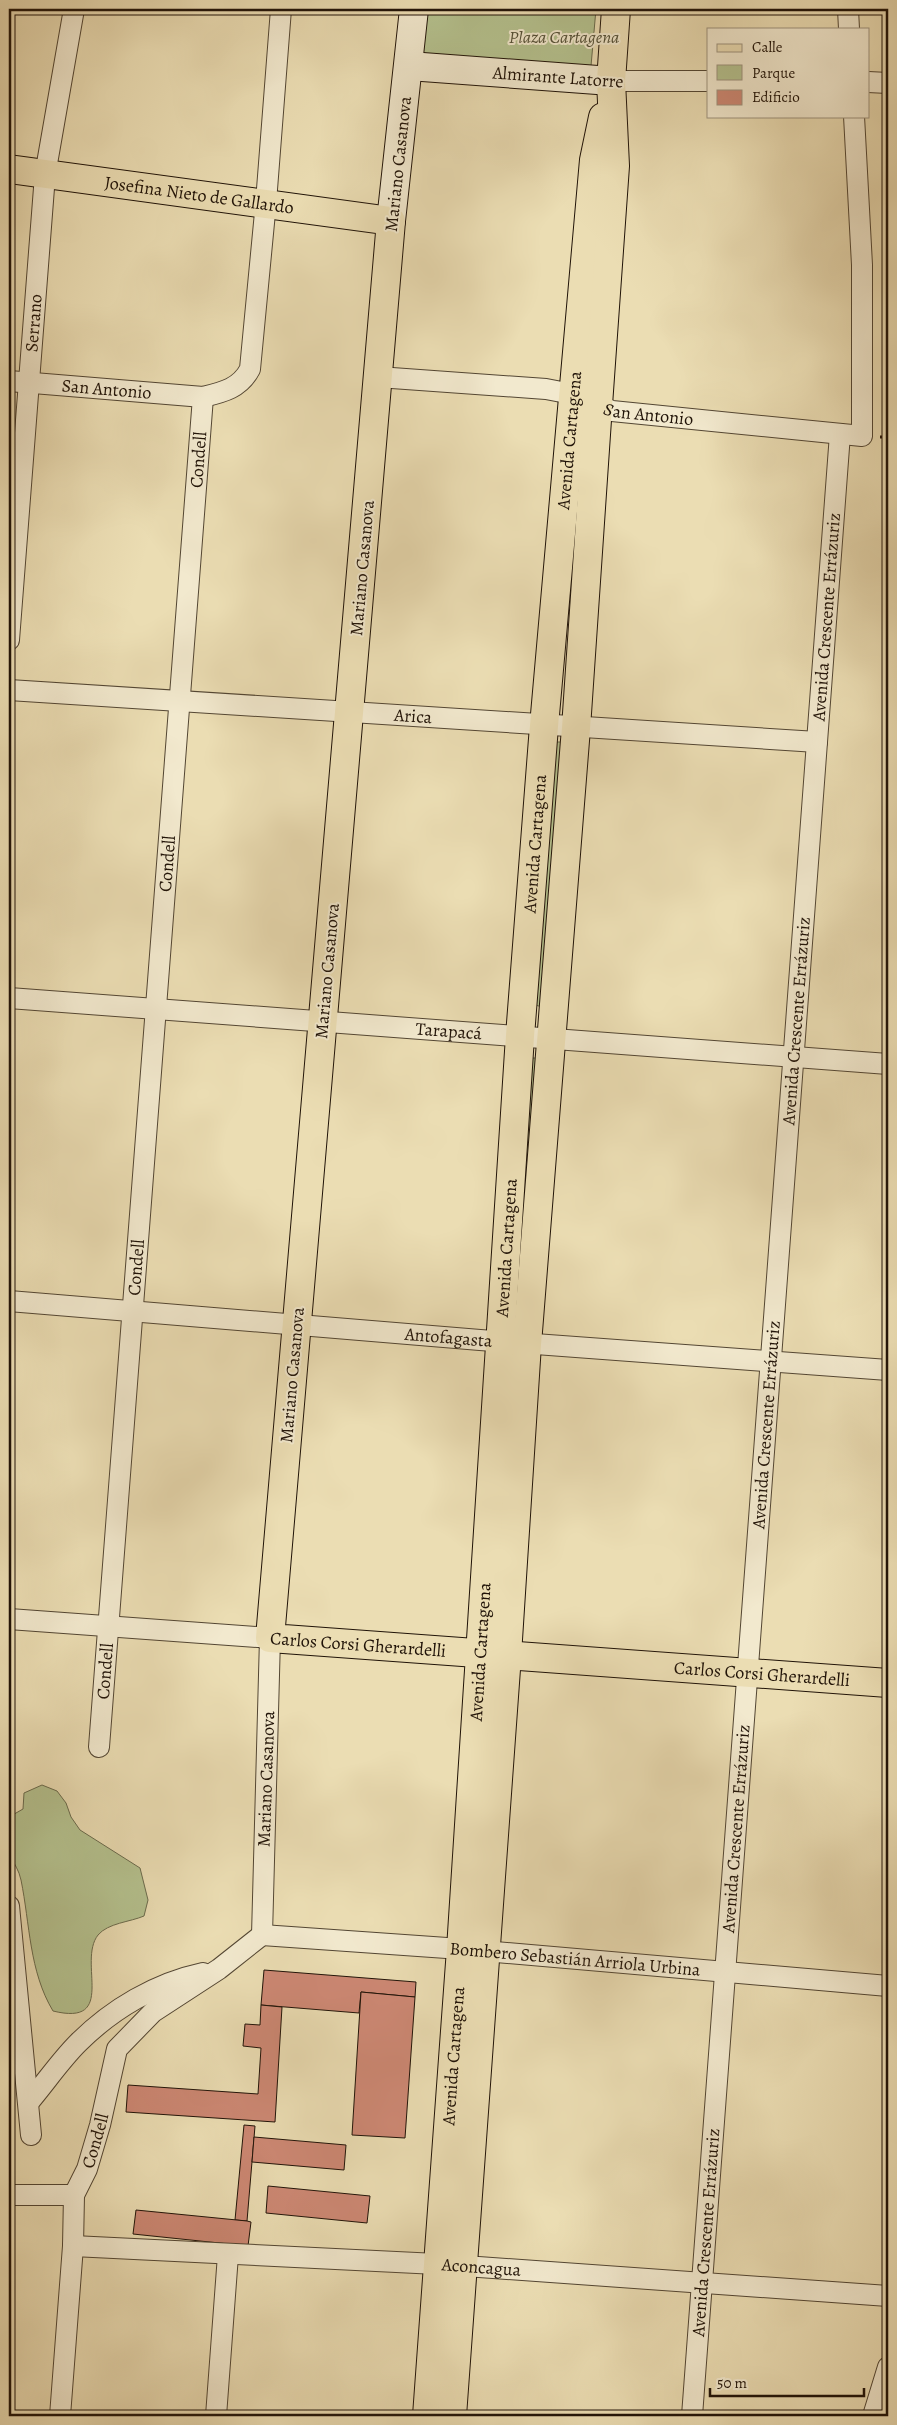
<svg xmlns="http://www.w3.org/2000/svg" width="897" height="2425" viewBox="0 0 897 2425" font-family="Alegreya,serif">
<rect width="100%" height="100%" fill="#ebddb3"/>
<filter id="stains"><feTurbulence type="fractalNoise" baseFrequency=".004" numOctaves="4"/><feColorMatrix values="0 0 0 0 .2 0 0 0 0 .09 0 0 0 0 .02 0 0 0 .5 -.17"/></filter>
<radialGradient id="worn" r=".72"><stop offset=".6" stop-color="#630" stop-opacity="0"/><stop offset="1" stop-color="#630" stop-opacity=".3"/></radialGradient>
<g fill="#b5c28f" stroke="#6a6a4c">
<path d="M 422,9 L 596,9 L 591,66 L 417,56 Z"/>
<path d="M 551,742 L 564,742 L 542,1007 L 532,1004 Z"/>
<path d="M 528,1058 L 540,1058 L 521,1321 L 511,1318 Z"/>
<path d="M 42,1785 L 57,1791 L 66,1803 L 71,1817 L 80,1830 L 140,1868 L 148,1900 L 144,1916 C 130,1922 108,1923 98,1935 C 77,1962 118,2027 53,2011 C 29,1971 30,1924 21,1880 C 19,1870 14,1864 10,1855 C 5,1847 9,1827 9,1817 L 23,1809 L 24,1793 Z"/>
</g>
<g fill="#cd8874" stroke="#201308">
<path d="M 264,1970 L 416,1982 L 415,1997 L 361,1992 L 359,2013 L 261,2005 Z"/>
<path d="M 361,1992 L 415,1997 L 405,2138 L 352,2135 Z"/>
<path d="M 261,2005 L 282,2007 L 275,2122 L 126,2112 L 128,2085 L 258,2094 L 261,2048 L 243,2046 L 245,2024 L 260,2025 Z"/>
<path d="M 244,2125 L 255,2126 L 247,2221 L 235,2220 Z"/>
<path d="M 254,2137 L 346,2145 L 344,2170 L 252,2162 Z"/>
<path d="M 268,2186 L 370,2196 L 367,2223 L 266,2213 Z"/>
<path d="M 136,2210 L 247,2221 L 251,2222 L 248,2246 L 133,2234 Z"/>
</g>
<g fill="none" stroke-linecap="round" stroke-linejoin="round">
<defs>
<g id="street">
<path d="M 848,9 L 849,29"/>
<path d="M 611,81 L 708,81"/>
<path d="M 868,82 L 888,83"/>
<path id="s1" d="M 378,377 L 546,389 L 572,394 L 612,411 L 862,436 L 862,265 L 854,116"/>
<path id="s2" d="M 9,381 L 203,397 C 224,392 240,388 250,369 L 266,202 L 281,9"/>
<path id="s3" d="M 9,640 L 45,175 L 74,9"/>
<path id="s4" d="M 9,690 L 817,742"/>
<path id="s5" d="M 9,998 L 888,1064"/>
<path id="s6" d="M 9,1301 L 480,1340 L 888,1370"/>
<path d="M 9,1619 L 270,1638 L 262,1935"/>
<path id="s7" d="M 99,1747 L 203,397"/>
<path d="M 9,1906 L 31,2135"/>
<path id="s8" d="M 262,1935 L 461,1949 L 888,1986"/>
<path d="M 29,2102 C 46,2082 60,2061 78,2043 C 112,2009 156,1983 203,1973"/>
<path d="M 9,2195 L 74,2195"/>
<path id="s9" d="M 73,2246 L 437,2264 L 888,2296"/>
<path id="s10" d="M 60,2416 L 73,2246 L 74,2195 L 87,2169 L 100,2125 L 117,2049 L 153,2012 L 219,1969 L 262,1935"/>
<path d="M 216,2416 L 228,2255"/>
<path id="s11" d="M 692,2416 L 840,434"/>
<path d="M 873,2416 L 888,2367"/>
</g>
<g id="secondary">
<path d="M 409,66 L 611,81"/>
<path d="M 391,221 L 414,9"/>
</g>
<g id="primary">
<path id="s12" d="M 9,169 L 391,221 L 270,1638 L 888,1683"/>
<path id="s13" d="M 427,2416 L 461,1949 L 520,1036 L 544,726 L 594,160 L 603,117"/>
<path d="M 452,2416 L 507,1655 L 527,1344 L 576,728 L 598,405 L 615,166 L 611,81 L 616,9"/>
</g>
</defs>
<use href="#street" stroke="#534633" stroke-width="22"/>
<use href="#secondary" stroke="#201308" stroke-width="30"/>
<use href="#primary" stroke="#201308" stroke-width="30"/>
<path stroke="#201308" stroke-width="3" stroke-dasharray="4 2.5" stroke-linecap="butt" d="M 880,437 L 888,437"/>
<use href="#street" stroke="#f2e9ce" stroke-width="20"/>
<use href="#secondary" stroke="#f2e9ce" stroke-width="28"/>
<use href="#primary" stroke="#ebddb3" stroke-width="28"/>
</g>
<g text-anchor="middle" stroke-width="4" stroke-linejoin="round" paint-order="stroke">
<g font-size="18" font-style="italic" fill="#545037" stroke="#f2e9ce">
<text x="564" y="43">Plaza Cartagena</text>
</g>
<g font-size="18" fill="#201308" stroke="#f2e9ce">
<text transform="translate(558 77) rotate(4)" y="6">Almirante Latorre</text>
<text transform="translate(398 164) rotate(-84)" y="6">Mariano Casanova</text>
<text dy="6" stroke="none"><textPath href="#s12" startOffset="192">Josefina Nieto de Gallardo</textPath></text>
<text dy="6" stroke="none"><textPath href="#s3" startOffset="318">Serrano</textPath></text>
<text dy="6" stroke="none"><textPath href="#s2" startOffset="98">San Antonio</textPath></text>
<text dy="6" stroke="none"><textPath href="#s1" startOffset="275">San Antonio</textPath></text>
<text dy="6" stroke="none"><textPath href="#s13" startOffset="1981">Avenida Cartagena</textPath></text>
<text dy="6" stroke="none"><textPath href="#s7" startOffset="1291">Condell</textPath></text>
<text transform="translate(362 568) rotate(-85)" y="6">Mariano Casanova</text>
<text dy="6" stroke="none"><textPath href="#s11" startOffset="1804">Avenida Crescente Errázuriz</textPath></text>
<text dy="6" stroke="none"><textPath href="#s4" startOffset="405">Arica</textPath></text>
<text dy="6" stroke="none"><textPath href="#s13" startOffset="1576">Avenida Cartagena</textPath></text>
<text dy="6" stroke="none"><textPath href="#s7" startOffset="886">Condell</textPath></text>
<text transform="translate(327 971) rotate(-85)" y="6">Mariano Casanova</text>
<text dy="6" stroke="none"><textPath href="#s11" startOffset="1399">Avenida Crescente Errázuriz</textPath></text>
<text dy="6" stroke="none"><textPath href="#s5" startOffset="441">Tarapacá</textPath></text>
<text dy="6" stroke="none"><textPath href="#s13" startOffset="1171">Avenida Cartagena</textPath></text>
<text dy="6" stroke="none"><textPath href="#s7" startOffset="481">Condell</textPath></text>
<text dy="6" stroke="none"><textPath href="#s6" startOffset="441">Antofagasta</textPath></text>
<text transform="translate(292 1375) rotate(-85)" y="6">Mariano Casanova</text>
<text dy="6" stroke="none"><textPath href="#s11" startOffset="994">Avenida Crescente Errázuriz</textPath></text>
<text dy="6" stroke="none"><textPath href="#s12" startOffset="1896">Carlos Corsi Gherardelli</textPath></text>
<text dy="6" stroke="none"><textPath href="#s13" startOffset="766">Avenida Cartagena</textPath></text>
<text dy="6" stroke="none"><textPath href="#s7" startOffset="76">Condell</textPath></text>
<text dy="6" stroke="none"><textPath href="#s12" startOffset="2301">Carlos Corsi Gherardelli</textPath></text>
<text transform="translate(266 1779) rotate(-88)" y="6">Mariano Casanova</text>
<text dy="6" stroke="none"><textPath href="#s11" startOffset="589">Avenida Crescente Errázuriz</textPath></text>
<text dy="6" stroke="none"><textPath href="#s8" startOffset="314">Bombero Sebastián Arriola Urbina</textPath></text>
<text dy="6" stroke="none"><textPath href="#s13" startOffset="361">Avenida Cartagena</textPath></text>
<text dy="6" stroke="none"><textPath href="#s10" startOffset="280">Condell</textPath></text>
<text dy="6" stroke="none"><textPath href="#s11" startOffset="184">Avenida Crescente Errázuriz</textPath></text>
<text dy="6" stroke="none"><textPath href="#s9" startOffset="409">Aconcagua</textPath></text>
</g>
</g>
<rect width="897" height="2425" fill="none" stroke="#ebddb3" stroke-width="30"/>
<rect x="10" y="10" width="877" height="2405" fill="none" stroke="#201308" stroke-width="2.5"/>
<rect x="15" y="15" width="867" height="2395" fill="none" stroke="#201308"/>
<rect x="707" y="28" width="162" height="90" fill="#f2e9ce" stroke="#9e937f"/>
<rect x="717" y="44" width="25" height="8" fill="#ebddb3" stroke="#9e937f"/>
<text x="752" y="52" font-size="15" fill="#201308">Calle</text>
<rect x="717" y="65" width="25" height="15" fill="#b5c28f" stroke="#9e937f"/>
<text x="752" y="78" font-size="15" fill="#201308">Parque</text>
<rect x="717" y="90" width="25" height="15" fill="#cd8874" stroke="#9e937f"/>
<text x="752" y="102" font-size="15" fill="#201308">Edificio</text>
<path d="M710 2388v8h154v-8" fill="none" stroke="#201308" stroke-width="2.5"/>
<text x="717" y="2388" font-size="15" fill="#201308" stroke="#f2e9ce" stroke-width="4" paint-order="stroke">50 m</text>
<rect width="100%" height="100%" filter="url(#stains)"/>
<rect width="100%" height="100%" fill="url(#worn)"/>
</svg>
